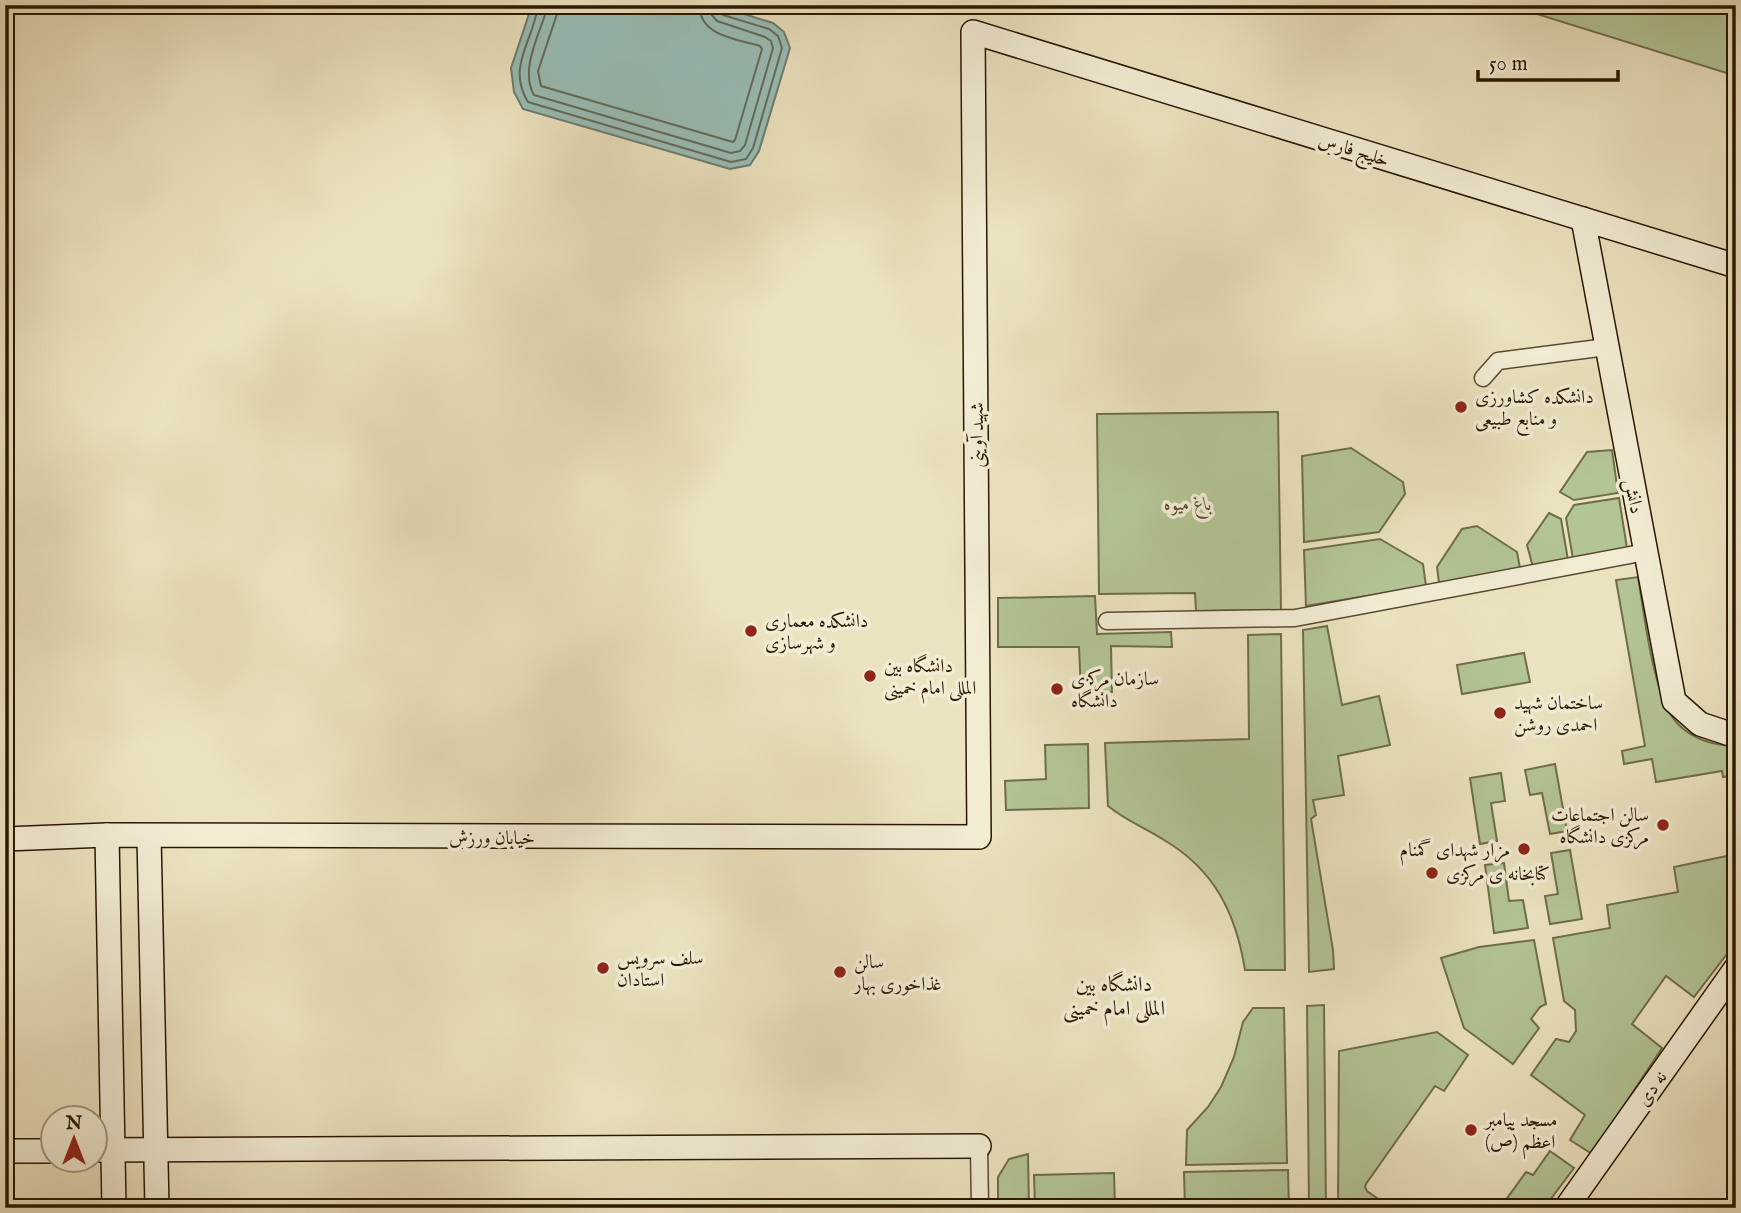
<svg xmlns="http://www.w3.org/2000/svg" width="1741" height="1213" viewBox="0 0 1741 1213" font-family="'IM FELL English',Amiri,serif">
<rect width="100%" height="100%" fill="#ebe2bf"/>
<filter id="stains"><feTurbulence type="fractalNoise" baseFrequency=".00286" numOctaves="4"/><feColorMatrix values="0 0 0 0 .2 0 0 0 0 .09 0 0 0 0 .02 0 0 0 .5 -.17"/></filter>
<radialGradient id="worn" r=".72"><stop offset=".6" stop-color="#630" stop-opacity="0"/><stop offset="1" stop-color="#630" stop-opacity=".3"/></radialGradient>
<g fill="#b3c495" stroke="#6f6e4a" stroke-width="2">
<path d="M 1508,5 L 1736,5 L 1736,76 Z"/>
<path d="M 1278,412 L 1281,610 L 1196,611 L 1195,593 L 1099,594 L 1097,414 Z"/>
<path d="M 1351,448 L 1403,482 L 1405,494 L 1379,532 L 1304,542 L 1302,456 Z"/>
<path d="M 1612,450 L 1618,493 L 1574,500 L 1560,492 L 1587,452 Z"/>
<path d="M 1619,498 L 1627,548 L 1573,559 L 1566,518 L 1574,505 Z"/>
<path d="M 1549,513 L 1561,519 L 1568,560 L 1533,567 L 1527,545 Z"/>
<path d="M 1477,526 L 1517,552 L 1520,568 L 1439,583 L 1437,567 L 1462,529 Z"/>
<path d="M 1380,539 L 1423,564 L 1426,586 L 1306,606 L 1304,550 Z"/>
<path d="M 1638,577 C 1644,612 1653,698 1677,723 C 1693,740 1713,745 1736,746 L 1736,775 L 1723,777 L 1722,771 L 1656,782 L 1652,759 L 1624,764 L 1622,751 L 1645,746 L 1616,580 Z"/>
<path d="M 1095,596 L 1097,634 L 1171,632 L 1172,647 L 1111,646 L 1112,692 L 1081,692 L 1079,647 L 998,647 L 998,598 Z"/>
<path d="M 1327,626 L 1342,705 L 1379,696 L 1390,745 L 1338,756 L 1344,795 L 1313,800 L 1316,815 L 1311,819 L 1333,950 L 1334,969 L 1309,972 L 1303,630 Z"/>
<path d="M 1281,634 L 1285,970 L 1245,970 C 1236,914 1215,870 1164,840 C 1145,828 1125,820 1108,806 L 1105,743 L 1249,739 L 1248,635 Z"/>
<path d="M 1524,653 L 1530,682 L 1462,694 L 1457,665 Z"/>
<path d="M 1088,744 L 1089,808 L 1006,810 L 1005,781 L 1046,779 L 1045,745 Z"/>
<path d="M 1555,764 L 1567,831 L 1550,834 L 1542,793 L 1530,795 L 1525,770 Z"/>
<path d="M 1501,773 L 1505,801 L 1491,803 L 1497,841 L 1480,844 L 1470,778 Z"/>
<path d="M 1570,850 L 1582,919 L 1550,924 L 1545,896 L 1558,894 L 1551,853 Z"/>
<path d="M 1727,856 L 1729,867 L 1736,866 L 1736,942 L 1694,997 L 1666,976 L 1632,1024 L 1662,1048 L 1592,1154 L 1570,1140 L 1585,1115 L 1531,1075 L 1556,1039 L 1569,1042 L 1576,1031 L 1575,1010 L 1564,1001 L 1553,938 L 1610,928 L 1607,905 L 1678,892 L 1674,867 Z"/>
<path d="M 1504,863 L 1509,901 L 1523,900 L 1528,928 L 1494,933 L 1485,865 Z"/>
<path d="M 1534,940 L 1546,1004 L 1540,1007 L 1531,1019 L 1539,1028 L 1513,1064 L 1464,1028 L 1441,958 L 1479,947 Z"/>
<path d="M 1324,1005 L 1326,1208 L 1309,1208 L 1307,1006 Z"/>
<path d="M 1253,1008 L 1284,1008 L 1287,1163 L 1186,1165 L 1187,1130 L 1208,1107 L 1221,1087 L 1234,1057 L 1243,1022 Z"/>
<path d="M 1437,1032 L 1468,1055 L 1444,1091 L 1435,1086 L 1366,1184 L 1365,1187 L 1367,1191 L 1391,1208 L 1338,1208 L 1339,1051 Z"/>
<path d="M 1550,1151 L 1574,1168 L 1544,1208 L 1500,1208 L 1526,1172 L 1533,1175 Z"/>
<path d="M 1028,1154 L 1029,1208 L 998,1208 L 998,1177 L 1009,1159 Z"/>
<path d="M 1288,1170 L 1289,1208 L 1185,1208 L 1184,1172 Z"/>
<path d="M 1114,1173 L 1115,1208 L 1035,1208 L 1034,1175 Z"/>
</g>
<path fill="#98bdb5" stroke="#6c7b6d" stroke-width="2" d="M 532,5 L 715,5 L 773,23 L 784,32 L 790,48 L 759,151 L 750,165 L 730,169 L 523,109 L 514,92 L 511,68 Z"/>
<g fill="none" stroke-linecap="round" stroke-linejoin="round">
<g stroke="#626a5a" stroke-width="2">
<path d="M 538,5 C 534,41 506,66 528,102 L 731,162 L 746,159 L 753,148 L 782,48 L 778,36 L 769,29 L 723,15 L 719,11 L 718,5"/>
<path d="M 547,5 L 546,12 C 538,37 520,71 534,95 L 731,153 L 740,151 L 745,145 L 773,48 L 771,41 L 765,37 L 717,21 L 711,14 L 710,5"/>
<path d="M 557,5 L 557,14 L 538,71 L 541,86 L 733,142 L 735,140 L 762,49 L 760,46 C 736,39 700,36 699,5"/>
</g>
<defs>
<g id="street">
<path d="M 1483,378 L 1498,361 L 1607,347"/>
<path d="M 1107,621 L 1295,618 L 1646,552"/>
<path d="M 979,1146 L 980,1208"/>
</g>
<g id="secondary">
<path d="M 1583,219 L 1674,701 L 1700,724 L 1736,736"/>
<path d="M 107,835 L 114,1208"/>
<path d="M 149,836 L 157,1208"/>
<path d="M 5,839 L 107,835 L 979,837 L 973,32 L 1736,266"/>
<path d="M 94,1150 L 979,1146"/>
<path d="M 5,1151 L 52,1151"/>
<path d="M 1566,1208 L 1736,968"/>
</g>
</defs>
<use href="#street" stroke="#5b4a30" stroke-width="19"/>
<use href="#secondary" stroke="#2b1700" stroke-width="26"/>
<use href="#street" stroke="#f2ecd5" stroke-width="16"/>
<use href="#secondary" stroke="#f2ecd5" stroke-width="23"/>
</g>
<g fill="#8f2418" stroke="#f2ecd5" stroke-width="2.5">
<circle cx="1461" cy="407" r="7"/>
<circle cx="751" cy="631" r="7"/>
<circle cx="870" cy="676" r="7"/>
<circle cx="1057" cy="689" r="7"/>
<circle cx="1500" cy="713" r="7"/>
<circle cx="1663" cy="825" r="7"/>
<circle cx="1524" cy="849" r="7"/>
<circle cx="1432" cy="873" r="7"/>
<circle cx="603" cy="968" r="7"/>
<circle cx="840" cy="972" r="7"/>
<circle cx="1471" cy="1130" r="7"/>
</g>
<g text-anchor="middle" stroke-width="7" stroke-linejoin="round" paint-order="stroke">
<g font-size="19" fill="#2b1700" stroke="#f2ecd5">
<text transform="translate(1354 149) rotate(17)" y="7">خلیج فارس</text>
<text transform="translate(976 435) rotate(-90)" y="7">شهید آوینی</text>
<text transform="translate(1635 496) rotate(79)" y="7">دانش</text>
<text x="492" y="844">خیابان ورزش</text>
<text transform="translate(1651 1088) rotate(-55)" y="7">نه دی</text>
</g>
<g font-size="19" fill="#2b1700" stroke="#f2ecd5" text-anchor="start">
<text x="1475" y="403">دانشکده کشاورزی<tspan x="1475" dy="22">و منابع طبیعی</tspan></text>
<text x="765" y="627">دانشکده معماری<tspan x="765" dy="22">و شهرسازی</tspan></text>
<text x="884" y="672">دانشگاه بین<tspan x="884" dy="22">المللی امام خمینی</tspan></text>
<text x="1071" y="685">سازمان مرکزی<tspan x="1071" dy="22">دانشگاه</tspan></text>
<text x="1514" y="709">ساختمان شهید<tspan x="1514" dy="22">احمدی روشن</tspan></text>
<text x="1649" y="821" text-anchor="end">سالن اجتماعات<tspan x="1649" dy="22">مرکزی دانشگاه</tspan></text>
<text x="1510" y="856" text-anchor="end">مزار شهدای گمنام</text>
<text x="1446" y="880">کتابخانه ی مرکزی</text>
<text x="617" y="964">سلف سرویس<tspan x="617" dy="22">استادان</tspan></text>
<text x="854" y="968">سالن<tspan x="854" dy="22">غذاخوری بهار</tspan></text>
<text x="1485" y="1126">مسجد پیامبر<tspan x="1485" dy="22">اعظم (ص)</tspan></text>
</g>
<g font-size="19" font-style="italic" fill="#544b2d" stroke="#f2ecd5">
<text x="1188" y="510">باغ میوه</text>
</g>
<g font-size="21" fill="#2b1700" stroke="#f2ecd5">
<text x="1114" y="991">دانشگاه بین<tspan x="1114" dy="24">المللی امام خمینی</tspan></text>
</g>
</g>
<rect width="1741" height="1213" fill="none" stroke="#ebe2bf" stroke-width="28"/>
<rect x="7" y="7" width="1727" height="1199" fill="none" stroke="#2b1700" stroke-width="3.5"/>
<rect x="14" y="14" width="1713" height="1185" fill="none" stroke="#2b1700" stroke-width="2"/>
<g transform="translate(74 1139)"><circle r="33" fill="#f2ecd5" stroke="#a29780" stroke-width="2"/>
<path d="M0-5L12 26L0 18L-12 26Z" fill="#8f2418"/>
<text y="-10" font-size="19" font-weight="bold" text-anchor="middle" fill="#2b1700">N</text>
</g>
<path d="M1478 70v10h140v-10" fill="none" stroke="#2b1700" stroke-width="3.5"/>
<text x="1489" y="70" font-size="21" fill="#2b1700" stroke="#f2ecd5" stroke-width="5" paint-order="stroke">50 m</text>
<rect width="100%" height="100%" filter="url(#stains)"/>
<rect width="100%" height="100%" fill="url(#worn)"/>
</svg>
